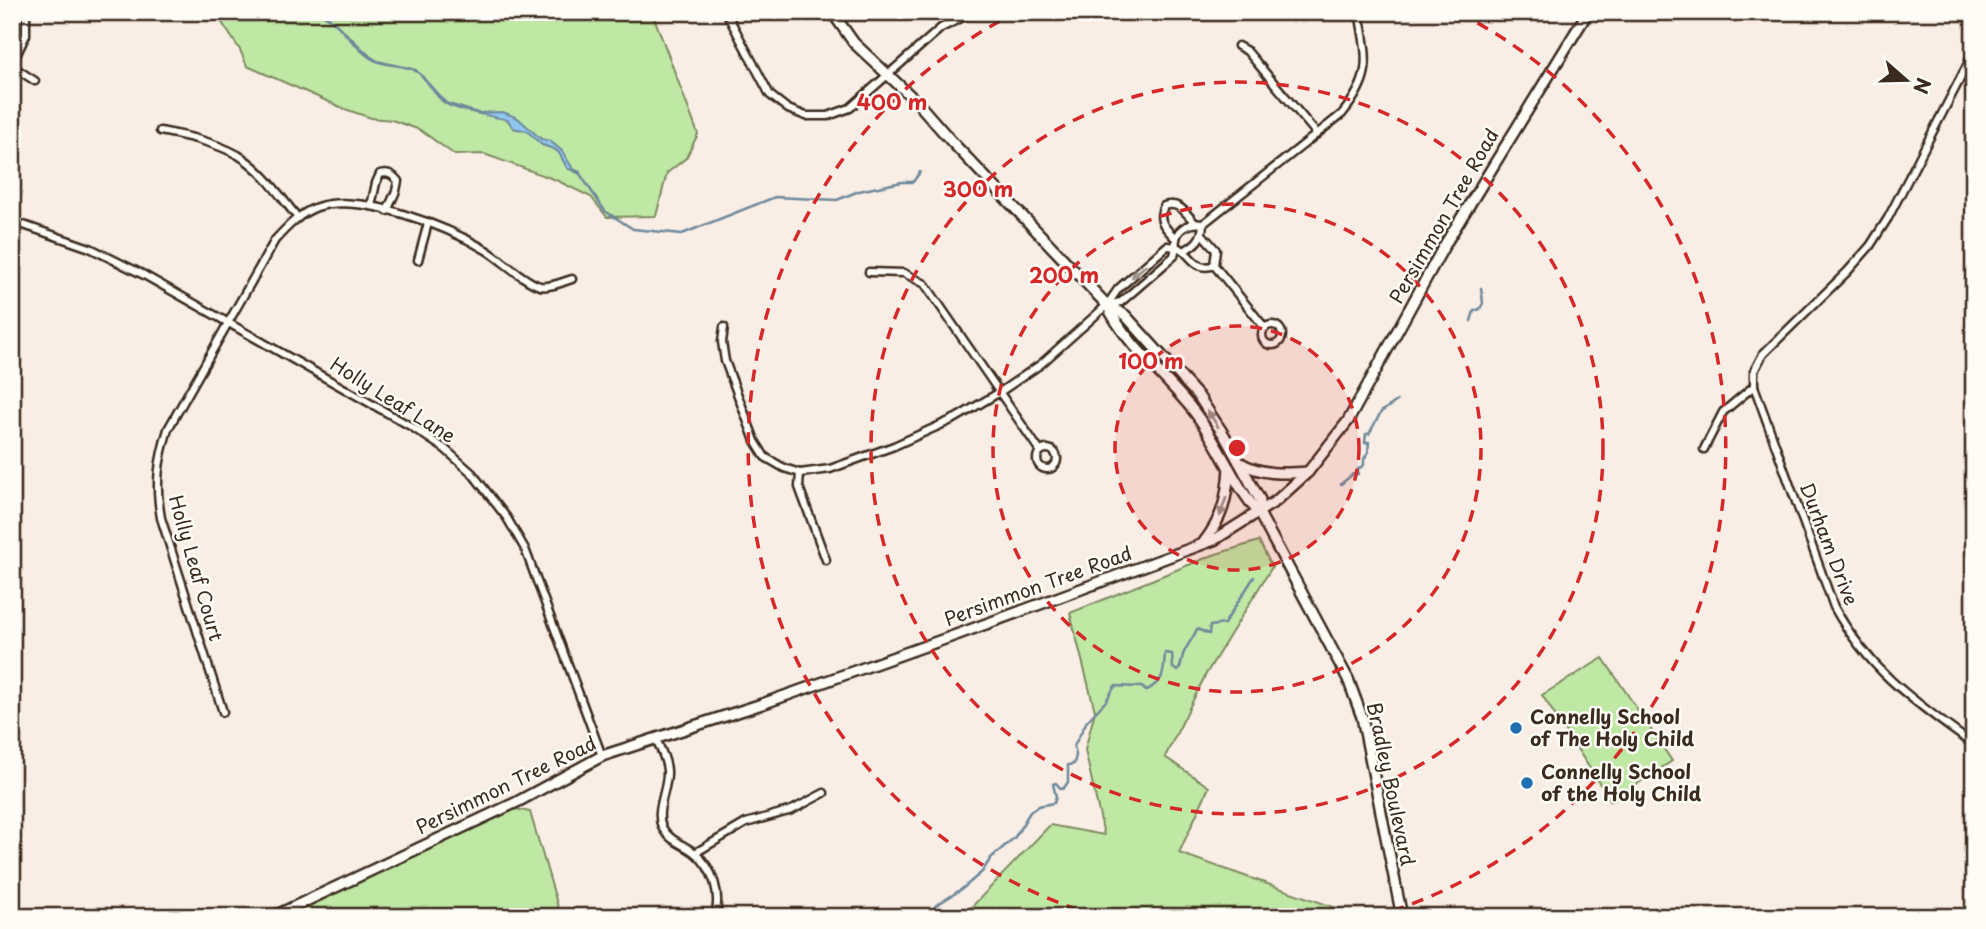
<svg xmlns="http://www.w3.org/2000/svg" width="1986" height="929" viewBox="0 0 1986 929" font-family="'Playpen Sans',sans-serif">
<rect width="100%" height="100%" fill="#f9eee5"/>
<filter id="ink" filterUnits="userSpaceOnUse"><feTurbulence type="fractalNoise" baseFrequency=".0143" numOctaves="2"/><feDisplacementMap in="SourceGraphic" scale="14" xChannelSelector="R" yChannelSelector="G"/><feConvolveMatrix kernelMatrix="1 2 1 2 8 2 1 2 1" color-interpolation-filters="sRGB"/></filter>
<g filter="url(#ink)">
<g fill="#bfe8a4" stroke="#7d8961" stroke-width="2">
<path d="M 215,12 L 375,12 L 387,14 L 399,12 L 652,12 L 698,134 L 686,158 L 667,173 L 656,216 L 607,217 L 591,197 L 556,180 L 484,154 L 455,155 L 420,130 L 392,120 L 371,118 L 345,109 L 247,66 L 240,50 Z"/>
<path d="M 1259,541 L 1272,567 L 1206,674 L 1165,757 L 1209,787 L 1179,853 L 1362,917 L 962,917 L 1050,825 L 1104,835 L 1085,750 L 1095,711 L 1070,613 L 1213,555 Z"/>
<path d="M 1603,658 L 1672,761 L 1611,801 L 1542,695 Z"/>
<path d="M 511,808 L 530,812 L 561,917 L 281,917 Z"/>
</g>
<path fill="#90c7ef" stroke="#6e889b" stroke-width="2" d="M 318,12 L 329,17 L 370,56 L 378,61 L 416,70 L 446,103 L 478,113 L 503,112 L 518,118 L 541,139 L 550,141 L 562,151 L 573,169 L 580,172 L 580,174 L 567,168 L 559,153 L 554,149 L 542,145 L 527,131 L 513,128 L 508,120 C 492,116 460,112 446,104 C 432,95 428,76 412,69 C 399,64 383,67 370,58 C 351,45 339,21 318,12 Z"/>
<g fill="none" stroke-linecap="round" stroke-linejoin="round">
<g stroke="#6e889b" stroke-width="2.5">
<path d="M 580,174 L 605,211 L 633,229 L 682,234 L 775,197 L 837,200 L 859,191 L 902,182 L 913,182 L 920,172"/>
<path d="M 1471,321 L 1474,311 L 1480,309 L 1483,303 L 1481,288"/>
<path d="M 1341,484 L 1353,474 L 1358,474 L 1358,469 L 1364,465 L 1364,459 L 1368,453 L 1369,442 L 1365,443 L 1366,434 L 1369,434 L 1381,412 L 1397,401"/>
<path d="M 933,917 L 937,913 L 935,906 L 962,889 L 982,872 L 991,858 L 1015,837 L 1030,812 L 1038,806 L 1054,803 L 1056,797 L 1053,784 L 1056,783 L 1061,789 L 1064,788 L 1068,782 L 1068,765 L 1074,764 L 1076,755 L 1074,746 L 1087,721 L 1106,701 L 1115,686 L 1142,687 L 1146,691 C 1166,678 1163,675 1165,653 L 1172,654 L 1173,668 L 1178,671 C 1182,665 1181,661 1183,655 C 1186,646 1193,639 1197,629 L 1209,634 L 1210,626 L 1224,624 L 1254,577"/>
</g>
<defs>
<g id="street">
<path d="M 727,14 L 770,95 L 788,109 L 806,116 L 828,116 L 850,108 L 941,28 L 967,15 L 982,12"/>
<path d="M 1238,46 L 1247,51 L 1317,134"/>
<path d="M 12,64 L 26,35 L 26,12"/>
<path d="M 12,66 L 35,81"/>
<path d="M 160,131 C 187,136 214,142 238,155 C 263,170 280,196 298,218"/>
<path d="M 371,206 L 376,183 L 380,174 C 388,172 392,174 398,181 L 396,191 L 387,211"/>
<path d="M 12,221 L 90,248 L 144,275 L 412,427 L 445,449 L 472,473 L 507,518 L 525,549 L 602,756"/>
<path d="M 1202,234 L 1216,250 L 1214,265"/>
<path d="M 1176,239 C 1166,228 1156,221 1164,206 C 1179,201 1185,212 1195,223"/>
<path d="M 1184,251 C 1194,261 1199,271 1214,265"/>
<path d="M 418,260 L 428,223"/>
<path d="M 1214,265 L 1265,328"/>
<path d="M 869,272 L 904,273 L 925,284 L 1040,451"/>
<path d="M 1107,305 L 1121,302 L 1174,256 C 1176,250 1175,245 1176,239 C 1178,227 1192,222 1203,224 L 1342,114 C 1374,75 1367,58 1359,12"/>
<circle cx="1272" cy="335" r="10"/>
<path d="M 724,327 L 722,342 L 725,361 L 755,441 L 765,457 L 784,468 L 800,473 L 830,469 L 894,446 L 956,418 L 1000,392 L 1041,364 L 1107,305 L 1118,289 L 1167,246 L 1177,247 L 1184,251 C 1196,244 1202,239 1203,224"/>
<path d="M 1754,386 L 1834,607 C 1870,672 1915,702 1974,745"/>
<path d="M 1704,449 L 1723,412 L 1754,386 L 1754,371 L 1763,354 L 1847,272 L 1870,246 L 1888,218 L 1974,52"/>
<circle cx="1047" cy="459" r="10"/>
<path d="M 800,473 L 799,487 L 826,560"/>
<path d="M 223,712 L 161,518 C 155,484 158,462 168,429 L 275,240 C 287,227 300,213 317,207 C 361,192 448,227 486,250 C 501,259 525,282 540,286 C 550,288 562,282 572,279"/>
<path d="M 656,738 C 660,749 668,762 667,774 C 667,790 655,811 662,827 C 668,840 685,845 695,853 C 714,869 721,894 715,917"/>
<path d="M 695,853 L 746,823 L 792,810 L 824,793"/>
</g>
<g id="secondary">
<path d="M 832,12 L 854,43 L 917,102 L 952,142 L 1107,305 L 1125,315 L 1199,397 L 1224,435 L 1260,500 L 1259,513"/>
<path d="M 1107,305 C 1126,345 1164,374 1192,409 C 1218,441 1232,482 1259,513 L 1348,679 L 1362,717 L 1402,917"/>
<path d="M 1239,462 C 1261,475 1283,474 1308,472"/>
<path d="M 1204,542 C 1223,517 1227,499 1229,468"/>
<path d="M 272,917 L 517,802 L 602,756 L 762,704 L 956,635 L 1214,540 L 1276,501 L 1308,472 L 1348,421 L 1444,246 L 1588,12"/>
</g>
</defs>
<use href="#street" stroke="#3b2a1e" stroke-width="11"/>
<use href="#secondary" stroke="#3b2a1e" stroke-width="14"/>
<use href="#street" stroke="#fdfcf7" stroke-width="6"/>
<use href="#secondary" stroke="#fdfcf7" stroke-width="9"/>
</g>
<defs><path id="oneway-solid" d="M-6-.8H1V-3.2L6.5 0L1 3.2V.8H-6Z" transform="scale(1.75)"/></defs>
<g fill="#9c938a">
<use href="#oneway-solid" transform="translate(1139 271) rotate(139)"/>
<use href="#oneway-solid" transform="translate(1213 419) rotate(-123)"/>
<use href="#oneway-solid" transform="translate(1223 507) rotate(109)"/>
</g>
</g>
<circle cx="1237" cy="448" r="122" fill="#d62828" fill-opacity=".12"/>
<g fill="none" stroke="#d62828" stroke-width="3.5" stroke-dasharray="12 9">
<circle cx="1237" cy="448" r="122"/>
<circle cx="1237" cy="448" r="244"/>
<circle cx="1237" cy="448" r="366"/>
<path d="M1098 916A488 488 0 0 1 1015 13M1459 13A488 488 0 0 1 1376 916"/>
</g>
<g fill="#1f6fb2" stroke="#fdfcf7" stroke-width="2.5">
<circle cx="1516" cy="728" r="7"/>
<circle cx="1527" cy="783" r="7"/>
</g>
<g text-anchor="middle" stroke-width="5" stroke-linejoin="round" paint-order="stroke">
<g font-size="19" fill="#3b2a1e" stroke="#fdfcf7">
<text transform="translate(1444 216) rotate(-60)" y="7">Persimmon Tree Road</text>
<text transform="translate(393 400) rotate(32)" y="7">Holly Leaf Lane</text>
<text transform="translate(1829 544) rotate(69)" y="7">Durham Drive</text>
<text transform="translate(196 568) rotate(74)" y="7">Holly Leaf Court</text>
<text transform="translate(1038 586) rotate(-20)" y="7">Persimmon Tree Road</text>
<text transform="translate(1391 784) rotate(78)" y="7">Bradley Boulevard</text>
<text transform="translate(506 785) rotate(-26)" y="7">Persimmon Tree Road</text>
</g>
<g font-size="19" font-weight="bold" fill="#3b2a1e" stroke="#fdfcf7" text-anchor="start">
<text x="1530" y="724">Connelly School<tspan x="1530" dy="22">of The Holy Child</tspan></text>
<text x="1541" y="779">Connelly School<tspan x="1541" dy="22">of the Holy Child</tspan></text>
</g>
</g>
<circle cx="1237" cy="448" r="10" fill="#d62828" stroke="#fdfcf7" stroke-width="3.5"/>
<g font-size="21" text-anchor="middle" font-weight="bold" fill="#d62828" stroke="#fdfcf7" stroke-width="5" stroke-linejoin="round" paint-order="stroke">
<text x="892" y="110">400 m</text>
<text x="978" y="197">300 m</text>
<text x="1064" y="283">200 m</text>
<text x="1151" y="369">100 m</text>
</g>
<rect width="1986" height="929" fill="none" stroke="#fdfcf7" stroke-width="42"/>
<rect x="21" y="21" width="1944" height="887" fill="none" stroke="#3b2a1e" stroke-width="2.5" filter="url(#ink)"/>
<g transform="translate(1906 80) rotate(110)" stroke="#fdfcf7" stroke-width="5" paint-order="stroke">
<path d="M0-5L12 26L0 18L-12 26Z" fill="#3b2a1e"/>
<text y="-10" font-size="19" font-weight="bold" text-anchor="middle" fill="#3b2a1e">N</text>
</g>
</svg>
